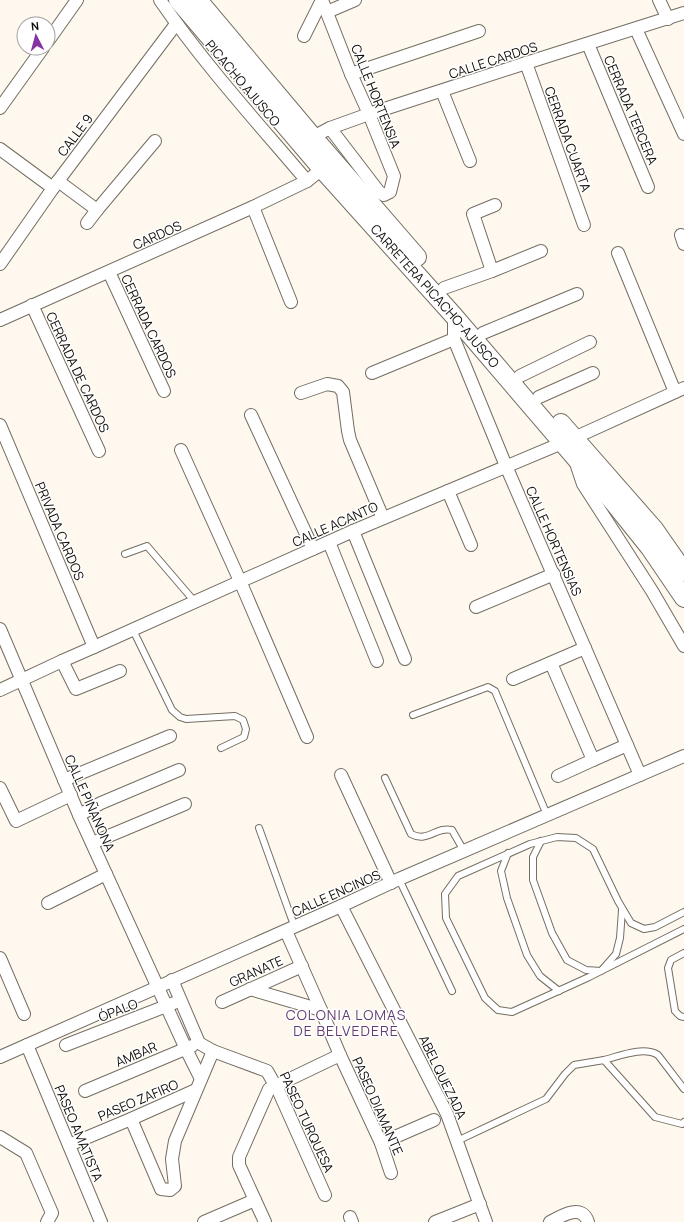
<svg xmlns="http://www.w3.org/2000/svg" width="684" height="1222" viewBox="0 0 684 1222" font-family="Manrope,sans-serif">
<rect width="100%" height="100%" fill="#fef8ee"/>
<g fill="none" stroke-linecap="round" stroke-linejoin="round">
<defs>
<g id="service">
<path d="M 125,554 L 147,546 L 195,602"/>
<path d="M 133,630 L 172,710 L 180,717 L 186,719 L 235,716 L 243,720 L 246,729 L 244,737 L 221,748"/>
<path d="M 413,715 L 488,687 L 495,691 L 547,815"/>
<path d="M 385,778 L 411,834 C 428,843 436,826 452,830 L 464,851"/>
<path d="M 259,828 L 291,917 L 295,927"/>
<path d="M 541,841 L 533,857 L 533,880 L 552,933 L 567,960 L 586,970 L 601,971 L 616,954 L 620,938 L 622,910"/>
<path d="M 508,853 L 501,871 L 507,898 L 527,955 L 540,976 L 559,991"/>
<path d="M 399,879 L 452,991"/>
<path d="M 684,912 L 655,927 L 644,929 L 631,923 L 618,901 L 593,849 L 576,838 L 557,837 L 530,844 L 458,876 L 445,894 L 446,918 L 485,998 L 498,1010 L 512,1012 L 589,977 L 684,929"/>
<path d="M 684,953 L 671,960 L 668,968 L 675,1011 L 680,1016 L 684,1017"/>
<path d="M 604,1060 C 620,1056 643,1046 658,1055 L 684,1089"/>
<path d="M 457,1141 L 546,1099 L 565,1074 L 574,1065 L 604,1060 L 655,1117 L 682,1124 L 684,1122"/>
</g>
<g id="minor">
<path d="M 160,0 C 204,64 257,122 307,181"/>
<path d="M 322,0 L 351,74 L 369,114 L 394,176 L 390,192 L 384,195 L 379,192 L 330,128"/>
<path d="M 659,0 L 668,19"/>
<path d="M 327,12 L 355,0"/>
<path d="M 636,29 L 684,134"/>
<path d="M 304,36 L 322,0"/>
<path d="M 48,41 L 77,0"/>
<path d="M 588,44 L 648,187"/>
<path d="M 526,63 L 584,225"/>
<path d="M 351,74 L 479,31"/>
<path d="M 442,91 L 470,161"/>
<path d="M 0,108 L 43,48"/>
<path d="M 313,137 L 330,128 L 369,114 L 526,63 L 684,13"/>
<path d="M 0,149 L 53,188"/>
<path d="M 58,181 L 97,210 L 155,141"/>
<path d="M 253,207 L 291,302"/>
<path d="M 87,223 L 97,210"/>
<path d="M 681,235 L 684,244"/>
<path d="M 618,253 L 675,392"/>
<path d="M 0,264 L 58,181 L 176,24"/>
<path d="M 492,271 L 473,214 L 495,205"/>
<path d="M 109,272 L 164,391"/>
<path d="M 444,288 L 492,271 L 541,251"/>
<path d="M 32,305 L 99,451"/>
<path d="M 454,316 L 454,339 L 506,466 L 640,775"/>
<path d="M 0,320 L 253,207 L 307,181 L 322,169"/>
<path d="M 483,333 L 577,294"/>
<path d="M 372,373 L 454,339"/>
<path d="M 520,376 L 590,342"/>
<path d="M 301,393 L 327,384 L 338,386 L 343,392 L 348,431 L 350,440 L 383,518"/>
<path d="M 539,397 L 593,373"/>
<path d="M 251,415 L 313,549"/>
<path d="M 0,425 L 94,647"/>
<path d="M 181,450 L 240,581 L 307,737"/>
<path d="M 576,463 L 583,484 L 652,591 L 684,646"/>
<path d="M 448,491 L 471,545"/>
<path d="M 353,531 L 405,659"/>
<path d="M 329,542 L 377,661"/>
<path d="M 476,607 L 554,574"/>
<path d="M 0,629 L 79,815 L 186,1049 L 201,1079"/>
<path d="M 62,661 L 76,689 L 120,671"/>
<path d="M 551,663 L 593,760 L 627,745"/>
<path d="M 513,679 L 585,648"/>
<path d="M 0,690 L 62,661 L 94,647 L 353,531 L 574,438 L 684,388"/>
<path d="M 341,775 L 391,883"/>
<path d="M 558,776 L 593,760"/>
<path d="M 64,780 L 170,736"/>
<path d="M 0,788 L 16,821 L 71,795"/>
<path d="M 79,815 L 101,803 L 179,770"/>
<path d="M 92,843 L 185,804"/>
<path d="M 48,903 L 106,874"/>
<path d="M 341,906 L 447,1114 L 486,1222"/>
<path d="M 286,931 L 321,1010 L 340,1055 L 381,1143 L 391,1173"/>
<path d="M 0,958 L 24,1014"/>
<path d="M 172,980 L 199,1043 L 213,1051 L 267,1071 L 279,1092 L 325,1195"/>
<path d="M 250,989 L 321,1010"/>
<path d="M 222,1002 L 302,966"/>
<path d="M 27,1045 L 101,1222"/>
<path d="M 66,1045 L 174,1003"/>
<path d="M 0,1057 L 341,906 L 399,879 L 684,756"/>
<path d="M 85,1091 L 192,1046"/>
<path d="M 131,1119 L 161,1189 L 170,1190 L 175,1186 L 172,1159 L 175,1141 L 213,1051"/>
<path d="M 0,1137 L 26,1153 L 52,1213 L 47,1222"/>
<path d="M 381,1143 L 434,1120"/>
<path d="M 69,1145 L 131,1119 L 196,1090"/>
<path d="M 350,1217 L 352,1222"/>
<path d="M 204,1222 L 255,1200"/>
<path d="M 265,1222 L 239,1165 L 239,1157 L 269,1089 L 340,1055"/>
<path d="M 435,1222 L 480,1204"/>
<path d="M 550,1222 C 561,1216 582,1203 588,1222"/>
</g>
<g id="secondary">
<path id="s1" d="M 178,0 L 322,169 L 454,316 L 614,503 L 650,548 L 684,598"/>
<path d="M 198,0 L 313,137 L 417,257"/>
<path d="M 561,423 L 654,529 L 684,572"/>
</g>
</defs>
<use href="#service" stroke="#746d63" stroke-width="8"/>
<use href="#minor" stroke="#746d63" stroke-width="14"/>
<use href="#secondary" stroke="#746d63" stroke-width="20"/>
<use href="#service" stroke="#fff" stroke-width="6"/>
<use href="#minor" stroke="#fff" stroke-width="12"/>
<use href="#secondary" stroke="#fff" stroke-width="18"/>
</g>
<g text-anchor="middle" stroke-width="3" stroke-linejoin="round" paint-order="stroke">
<g font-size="13" fill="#100e0a" stroke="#fff">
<text transform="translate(493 60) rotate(-18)" y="5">CALLE CARDOS</text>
<text transform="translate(243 83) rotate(50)" y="5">PICACHO AJUSCO</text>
<text transform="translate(376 96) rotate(68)" y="5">CALLE HORTENSIA</text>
<text transform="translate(631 110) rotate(67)" y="5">CERRADA TERCERA</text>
<text transform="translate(75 135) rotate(-53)" y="5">CALLE 9</text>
<text transform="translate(568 139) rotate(70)" y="5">CERRADA CUARTA</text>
<text transform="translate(157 235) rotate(-24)" y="5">CARDOS</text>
<text dy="5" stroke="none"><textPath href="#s1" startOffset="392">CARRETERA PICACHO-AJUSCO</textPath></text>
<text transform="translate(149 326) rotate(65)" y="5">CERRADA CARDOS</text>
<text transform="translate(78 372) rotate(65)" y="5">CERRADA DE CARDOS</text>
<text transform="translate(335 524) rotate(-24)" y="5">CALLE ACANTO</text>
<text transform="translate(60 531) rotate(67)" y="5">PRIVADA CARDOS</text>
<text transform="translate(554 541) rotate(66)" y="5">CALLE HORTENSIAS</text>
<text transform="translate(90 803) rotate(66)" y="5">CALLE PIÑANONA</text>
<text transform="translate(336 893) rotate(-24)" y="5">CALLE ENCINOS</text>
<text transform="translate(256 971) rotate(-24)" y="5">GRANATE</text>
<text transform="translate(118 1010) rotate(-21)" y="5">ÓPALO</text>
<text transform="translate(136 1054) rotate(-23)" y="5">AMBAR</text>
<text transform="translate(443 1077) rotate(64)" y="5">ABEL QUEZADA</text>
<text transform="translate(138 1100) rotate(-23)" y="5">PASEO ZAFIRO</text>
<text transform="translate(378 1106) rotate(66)" y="5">PASEO DIAMANTE</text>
<text transform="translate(307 1122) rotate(65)" y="5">PASEO TURQUESA</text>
<text transform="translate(79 1133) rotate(67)" y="5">PASEO AMATISTA</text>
</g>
<g font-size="14" letter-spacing="1" fill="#643c73" stroke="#fff">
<text x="346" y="1020">COLONIA LOMAS<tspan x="346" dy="16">DE BELVEDERE</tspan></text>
</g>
</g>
<g transform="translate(36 36) rotate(354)"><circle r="19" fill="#ffffff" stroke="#9f9f9d"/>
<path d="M0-3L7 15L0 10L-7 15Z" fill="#8534a3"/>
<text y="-6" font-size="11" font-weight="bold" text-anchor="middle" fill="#100e0a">N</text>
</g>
</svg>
